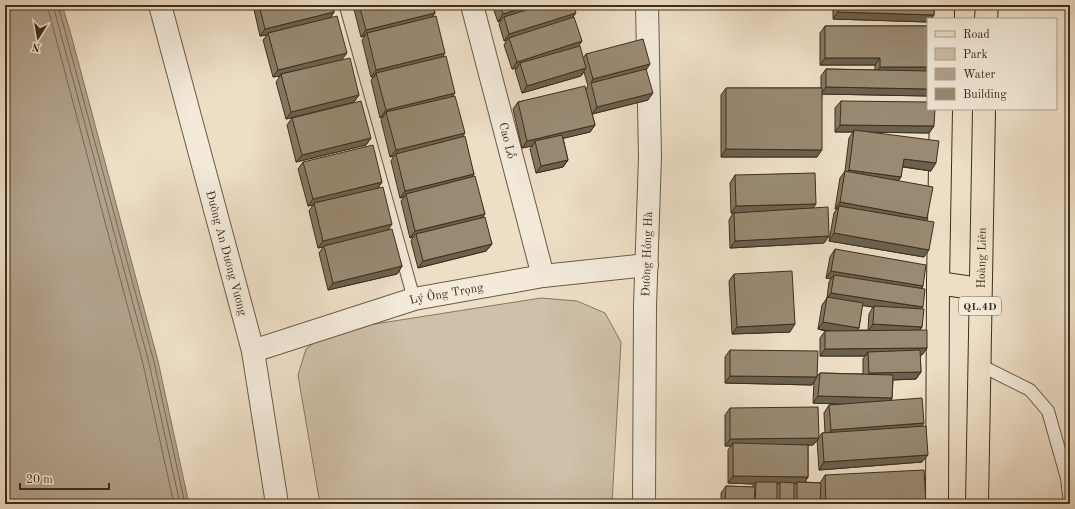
<svg xmlns="http://www.w3.org/2000/svg" width="1075" height="509" viewBox="0 0 1075 509" font-family="'Old Standard TT',serif">
<rect width="100%" height="100%" fill="#eddec6"/>
<filter id="stains"><feTurbulence type="fractalNoise" baseFrequency=".005" numOctaves="4"/><feColorMatrix values="0 0 0 0 .2 0 0 0 0 .09 0 0 0 0 .02 0 0 0 .5 -.17"/></filter>
<radialGradient id="worn" r=".72"><stop offset=".6" stop-color="#630" stop-opacity="0"/><stop offset="1" stop-color="#630" stop-opacity=".3"/></radialGradient>
<path fill="#cfc0a9" stroke="#867762" d="M 541,298 L 577,301 L 605,313 L 621,342 L 612,504 L 320,504 L 298,375 L 306,349 L 330,331 Z"/>
<path fill="#b2a28c" stroke="#84745e" d="M 5,5 L 62,5 L 70,31 L 158,361 L 189,504 L 5,504 Z"/>
<g fill="none" stroke-linecap="round" stroke-linejoin="round">
<g stroke="#786853" stroke-width="1">
<path d="M 47,5 L 143,364 L 174,504"/>
<path d="M 53,5 L 149,363 L 180,504"/>
<path d="M 58,5 L 154,362 L 185,504"/>
</g>
<defs>
<g id="service">
<path d="M 332,5 L 414,299"/>
<path d="M 980,365 L 1030,390 L 1048,411 L 1067,478 L 1070,504"/>
</g>
<g id="minor">
<path id="s1" d="M 472,5 L 543,276"/>
<path id="s2" d="M 253,351 L 414,299 L 543,276 L 647,265"/>
</g>
<g id="tertiary">
<path id="s3" d="M 160,5 L 253,351 L 277,504"/>
<path id="s4" d="M 644,504 L 645,306 L 650,157 L 647,5"/>
</g>
<g id="primary">
<path d="M 943,19 L 943,5"/>
<path d="M 986,19 L 987,5"/>
<path d="M 938,283 L 980,289"/>
<path d="M 937,504 L 938,283 L 941,109"/>
<path id="s5" d="M 977,504 L 984,109"/>
</g>
</defs>
<use href="#service" stroke="#6a5a45" stroke-width="14"/>
<use href="#minor" stroke="#6a5a45" stroke-width="24"/>
<use href="#tertiary" stroke="#6a5a45" stroke-width="24"/>
<use href="#primary" stroke="#3e2e1a" stroke-width="24"/>
<use href="#service" stroke="#f3eada" stroke-width="12"/>
<use href="#minor" stroke="#f3eada" stroke-width="22"/>
<use href="#tertiary" stroke="#f3eada" stroke-width="22"/>
<use href="#primary" stroke="#eddec6" stroke-width="22"/>
</g>
<g fill="#847763" stroke="#3e2e1a" fill-rule="evenodd">
<path d="M 253,5 L 333,5 L 334,12 L 331,17 L 342,60 L 359,95 L 354,102 L 286,119 L 276,82 L 280,76 L 273,77 L 263,40 L 267,35 L 260,36 Z"/>
<path d="M 353,5 L 433,5 L 435,13 L 432,17 L 443,57 L 462,137 L 474,174 L 472,177 L 485,214 L 482,217 L 492,244 L 486,251 L 418,268 L 411,241 L 413,237 L 410,238 L 401,201 L 404,197 L 400,198 L 391,161 L 394,156 L 390,157 L 381,120 L 383,117 L 380,118 L 371,80 L 374,77 L 371,77 L 362,40 L 365,36 L 361,37 Z"/>
<path d="M 492,5 L 573,5 L 573,17 L 579,46 L 583,58 L 586,54 L 646,69 L 648,100 L 592,114 L 595,125 L 590,132 L 563,138 L 568,160 L 563,167 L 536,173 L 530,149 L 532,146 L 522,148 L 513,109 L 518,102 L 586,89 L 588,86 L 584,72 L 581,76 L 522,93 L 515,70 L 517,68 L 512,69 L 504,45 L 507,40 L 504,41 L 499,24 L 501,20 L 498,22 Z"/>
<path d="M 833,5 L 934,5 L 934,15 L 931,19 L 928,19 L 928,22 L 833,19 Z"/>
<path d="M 825,26 L 928,26 L 928,96 L 822,94 L 817,157 L 721,157 L 721,95 L 726,88 L 821,88 L 821,76 L 826,69 L 875,70 L 875,65 L 820,65 L 820,33 Z"/>
<path d="M 841,101 L 934,126 L 929,133 L 869,132 L 931,171 L 902,167 L 901,177 L 898,181 L 925,221 L 924,257 L 829,241 L 834,213 L 837,209 L 835,209 L 840,178 L 845,171 L 849,138 L 853,132 L 835,132 L 835,108 Z"/>
<path d="M 292,118 L 371,138 L 366,145 L 296,162 L 287,125 Z"/>
<path d="M 303,162 L 382,182 L 378,188 L 388,230 L 402,266 L 397,274 L 328,290 L 319,253 L 323,247 L 318,248 L 309,211 L 313,205 L 308,206 L 298,169 Z"/>
<path d="M 735,175 L 813,208 L 829,236 L 824,243 L 730,248 L 729,220 L 733,213 L 731,213 L 730,183 Z"/>
<path d="M 835,249 L 923,286 L 922,288 L 921,309 L 922,327 L 920,330 L 927,348 L 922,355 L 920,355 L 921,372 L 916,379 L 893,380 L 892,398 L 891,401 L 922,426 L 922,462 L 819,470 L 817,440 L 822,433 L 825,433 L 824,413 L 829,405 L 844,404 L 813,403 L 814,381 L 812,385 L 725,383 L 725,357 L 730,350 L 817,376 L 820,373 L 863,374 L 863,359 L 865,356 L 820,356 L 820,338 L 825,331 L 818,329 L 822,305 L 827,298 L 829,282 L 831,279 L 826,278 L 830,257 ZM 862,305 L 873,307 L 869,314 L 868,330 L 857,330 L 859,328 Z"/>
<path d="M 734,274 L 790,332 L 732,334 L 729,281 Z"/>
<path d="M 730,408 L 819,438 L 813,445 L 808,445 L 808,477 L 805,482 L 820,483 L 825,475 L 926,504 L 821,504 L 820,496 L 820,504 L 721,504 L 721,493 L 726,486 L 752,487 L 754,484 L 728,483 L 728,450 L 731,446 L 725,446 L 725,415 Z"/>
</g>
<g fill="#6b6150" stroke="#3e2e1a">
<path d="M 532,5 L 549,5 L 504,17 L 501,20 L 498,22 L 503,14 Z"/>
<path d="M 334,12 L 329,20 L 268,33 L 267,35 L 260,36 L 265,29 Z"/>
<path d="M 838,12 L 934,15 L 931,19 L 928,19 L 928,22 L 833,19 Z"/>
<path d="M 435,13 L 430,20 L 367,33 L 365,36 L 361,37 L 366,30 Z"/>
<path d="M 576,13 L 570,21 L 509,38 L 507,40 L 504,41 L 509,34 Z"/>
<path d="M 582,41 L 577,49 L 520,63 L 517,68 L 512,69 L 517,62 Z"/>
<path d="M 347,53 L 341,61 L 281,74 L 280,76 L 273,77 L 278,70 Z"/>
<path d="M 445,53 L 440,61 L 376,73 L 374,77 L 371,77 L 376,70 Z"/>
<path d="M 825,58 L 880,58 L 875,65 L 820,65 Z"/>
<path d="M 650,64 L 645,72 L 591,83 L 593,79 Z"/>
<path d="M 880,67 L 928,67 L 928,74 L 875,74 Z"/>
<path d="M 586,68 L 581,76 L 522,93 L 527,86 Z"/>
<path d="M 826,87 L 928,89 L 928,96 L 821,94 Z"/>
<path d="M 455,93 L 450,100 L 386,112 L 383,117 L 380,118 L 386,110 Z"/>
<path d="M 653,93 L 648,100 L 592,114 L 597,107 Z"/>
<path d="M 359,95 L 354,102 L 286,119 L 291,112 Z"/>
<path d="M 595,125 L 590,132 L 536,145 L 535,141 L 532,146 L 522,148 L 527,141 Z"/>
<path d="M 840,125 L 934,126 L 929,133 L 854,132 L 854,130 L 853,132 L 835,132 Z"/>
<path d="M 465,133 L 460,140 L 396,154 L 394,156 L 390,157 L 396,150 Z"/>
<path d="M 371,138 L 366,145 L 296,162 L 302,155 Z"/>
<path d="M 726,149 L 822,150 L 817,157 L 721,157 Z"/>
<path d="M 904,159 L 936,163 L 931,171 L 899,166 Z"/>
<path d="M 568,160 L 563,167 L 536,173 L 541,166 Z"/>
<path d="M 849,170 L 901,177 L 896,184 L 844,177 Z"/>
<path d="M 474,174 L 469,181 L 406,194 L 404,197 L 400,198 L 405,191 Z"/>
<path d="M 382,182 L 377,189 L 314,203 L 313,205 L 308,206 L 313,199 Z"/>
<path d="M 840,202 L 927,218 L 922,225 L 839,206 L 837,209 L 835,209 Z"/>
<path d="M 816,204 L 811,211 L 731,213 L 736,206 Z"/>
<path d="M 485,214 L 480,221 L 416,234 L 413,237 L 410,238 L 415,231 Z"/>
<path d="M 392,224 L 387,232 L 324,246 L 323,247 L 318,248 L 323,241 Z"/>
<path d="M 834,233 L 929,250 L 924,257 L 829,241 Z"/>
<path d="M 829,236 L 824,243 L 730,248 L 735,241 Z"/>
<path d="M 492,244 L 486,251 L 418,268 L 423,261 Z"/>
<path d="M 402,266 L 397,274 L 328,290 L 333,283 Z"/>
<path d="M 831,271 L 923,286 L 918,293 L 834,275 L 831,279 L 826,278 Z"/>
<path d="M 831,293 L 923,307 L 918,314 L 826,300 Z"/>
<path d="M 823,322 L 859,328 L 854,335 L 818,329 Z"/>
<path d="M 795,324 L 790,332 L 732,334 L 737,327 Z"/>
<path d="M 873,324 L 922,327 L 917,334 L 868,331 Z"/>
<path d="M 927,348 L 922,355 L 868,356 L 868,352 L 865,356 L 820,356 L 825,349 Z"/>
<path d="M 921,372 L 916,379 L 863,381 L 869,373 Z"/>
<path d="M 730,376 L 817,377 L 812,385 L 725,383 Z"/>
<path d="M 818,396 L 892,398 L 887,406 L 813,403 Z"/>
<path d="M 924,423 L 919,431 L 826,438 L 831,430 Z"/>
<path d="M 819,438 L 813,445 L 733,446 L 733,443 L 731,446 L 725,446 L 730,439 Z"/>
<path d="M 928,455 L 922,462 L 819,470 L 824,462 Z"/>
<path d="M 733,476 L 808,477 L 803,485 L 797,482 L 796,484 L 780,484 L 780,482 L 779,484 L 756,484 L 756,482 L 754,484 L 728,483 Z"/>
</g>
<g fill="#998a73" stroke="#3e2e1a">
<path d="M 259,5 L 333,5 L 334,12 L 265,29 Z"/>
<path d="M 359,5 L 433,5 L 435,13 L 366,30 Z"/>
<path d="M 500,5 L 532,5 L 503,14 Z"/>
<path d="M 542,5 L 573,5 L 576,13 L 509,34 L 504,17 Z"/>
<path d="M 838,5 L 934,5 L 934,15 L 838,12 Z"/>
<path d="M 337,16 L 347,53 L 278,70 L 268,33 Z"/>
<path d="M 436,16 L 445,53 L 376,70 L 367,33 Z"/>
<path d="M 574,17 L 582,41 L 517,62 L 509,38 Z"/>
<path d="M 825,26 L 928,26 L 928,67 L 880,67 L 880,58 L 825,58 Z"/>
<path d="M 643,39 L 650,64 L 593,79 L 586,54 Z"/>
<path d="M 580,46 L 586,68 L 527,86 L 520,63 Z"/>
<path d="M 446,56 L 455,93 L 386,110 L 376,73 Z"/>
<path d="M 350,58 L 359,95 L 291,112 L 281,74 Z"/>
<path d="M 646,69 L 653,93 L 597,107 L 591,83 Z"/>
<path d="M 826,69 L 928,71 L 928,89 L 826,87 Z"/>
<path d="M 585,86 L 595,125 L 527,141 L 518,102 Z"/>
<path d="M 726,88 L 822,88 L 822,150 L 726,149 Z"/>
<path d="M 455,96 L 465,133 L 396,150 L 386,112 Z"/>
<path d="M 361,101 L 371,138 L 302,155 L 292,118 Z"/>
<path d="M 841,101 L 928,102 L 928,109 L 935,109 L 934,126 L 840,125 Z"/>
<path d="M 854,130 L 939,141 L 936,163 L 904,159 L 901,177 L 849,170 Z"/>
<path d="M 562,135 L 568,160 L 541,166 L 535,141 Z"/>
<path d="M 465,136 L 474,174 L 405,191 L 396,154 Z"/>
<path d="M 373,145 L 382,182 L 313,199 L 303,162 Z"/>
<path d="M 845,171 L 933,187 L 927,218 L 840,202 Z"/>
<path d="M 815,173 L 816,204 L 736,206 L 735,175 Z"/>
<path d="M 475,176 L 485,214 L 415,231 L 406,194 Z"/>
<path d="M 383,187 L 392,224 L 323,241 L 314,203 Z"/>
<path d="M 839,206 L 934,222 L 929,250 L 834,233 Z"/>
<path d="M 828,207 L 829,236 L 735,241 L 734,213 Z"/>
<path d="M 485,217 L 492,244 L 423,261 L 416,234 Z"/>
<path d="M 392,229 L 402,266 L 333,283 L 324,246 Z"/>
<path d="M 835,249 L 926,265 L 923,286 L 831,271 Z"/>
<path d="M 792,271 L 795,324 L 737,327 L 734,274 Z"/>
<path d="M 834,275 L 925,289 L 923,307 L 831,293 Z"/>
<path d="M 827,297 L 863,303 L 859,328 L 823,322 Z"/>
<path d="M 874,306 L 924,309 L 922,327 L 873,324 Z"/>
<path d="M 927,330 L 927,348 L 825,349 L 825,331 Z"/>
<path d="M 730,350 L 818,351 L 817,377 L 730,376 Z"/>
<path d="M 920,350 L 921,372 L 869,373 L 868,352 Z"/>
<path d="M 820,373 L 893,375 L 892,398 L 818,396 Z"/>
<path d="M 922,398 L 924,423 L 831,430 L 829,405 Z"/>
<path d="M 818,407 L 819,438 L 730,439 L 730,408 Z"/>
<path d="M 926,426 L 928,455 L 824,462 L 822,433 Z"/>
<path d="M 733,443 L 808,445 L 808,477 L 733,476 Z"/>
<path d="M 924,470 L 926,504 L 826,504 L 825,475 Z"/>
<path d="M 756,482 L 777,482 L 777,504 L 755,504 Z"/>
<path d="M 780,482 L 794,483 L 794,504 L 780,504 Z"/>
<path d="M 797,482 L 821,483 L 820,504 L 797,504 Z"/>
<path d="M 726,486 L 755,487 L 754,504 L 725,504 Z"/>
</g>
<g text-anchor="middle" stroke-width="3" stroke-linejoin="round" paint-order="stroke">
<rect fill="#f3eada" stroke="#746654" stroke-width="1" x="959" y="297" width="42" height="18" rx="3"/>
<g font-size="11" font-weight="bold" fill="#3e2e1a">
<text x="980" y="310">QL.4D</text>
</g>
<g font-size="12" fill="#3e2e1a" stroke="#f3eada">
<text dy="4" stroke="none"><textPath href="#s1" startOffset="140">Cao Lỗ</textPath></text>
<text dy="4" stroke="none"><textPath href="#s3" startOffset="257">Đường An Dương Vương</textPath></text>
<text dy="4" stroke="none"><textPath href="#s4" startOffset="250">Đường Hồng Hà</textPath></text>
<text dy="4" stroke="none"><textPath href="#s5" startOffset="246">Hoàng Liên</textPath></text>
<text dy="4" stroke="none"><textPath href="#s2" startOffset="202">Lý Ông Trọng</textPath></text>
</g>
</g>
<rect width="1075" height="509" fill="none" stroke="#eddec6" stroke-width="20"/>
<rect x="6" y="6" width="1063" height="497" fill="none" stroke="#3e2e1a" stroke-width="2"/>
<rect x="10" y="10" width="1055" height="489" fill="none" stroke="#3e2e1a"/>
<rect x="927" y="18" width="130" height="92" fill="#f3eada" stroke="#ab9f8d"/>
<rect x="935" y="31" width="20" height="6" fill="#eddec6" stroke="#ab9f8d"/>
<text x="963" y="38" font-size="12" fill="#3e2e1a">Road</text>
<rect x="935" y="48" width="20" height="12" fill="#cfc0a9" stroke="#ab9f8d"/>
<text x="963" y="58" font-size="12" fill="#3e2e1a">Park</text>
<rect x="935" y="68" width="20" height="12" fill="#b2a28c" stroke="#ab9f8d"/>
<text x="963" y="78" font-size="12" fill="#3e2e1a">Water</text>
<rect x="935" y="88" width="20" height="12" fill="#998a73" stroke="#ab9f8d"/>
<text x="963" y="98" font-size="12" fill="#3e2e1a">Building</text>
<g transform="translate(38 38) rotate(191)" stroke="#f3eada" stroke-width="3" paint-order="stroke">
<path d="M0-3L7 15L0 10L-7 15Z" fill="#3e2e1a"/>
<text y="-6" font-size="11" font-weight="bold" text-anchor="middle" fill="#3e2e1a">N</text>
</g>
<path d="M20 483v6h89v-6" fill="none" stroke="#3e2e1a" stroke-width="2"/>
<text x="26" y="483" font-size="12" fill="#3e2e1a" stroke="#f3eada" stroke-width="3" paint-order="stroke">20 m</text>
<rect width="100%" height="100%" filter="url(#stains)"/>
<rect width="100%" height="100%" fill="url(#worn)"/>
</svg>
